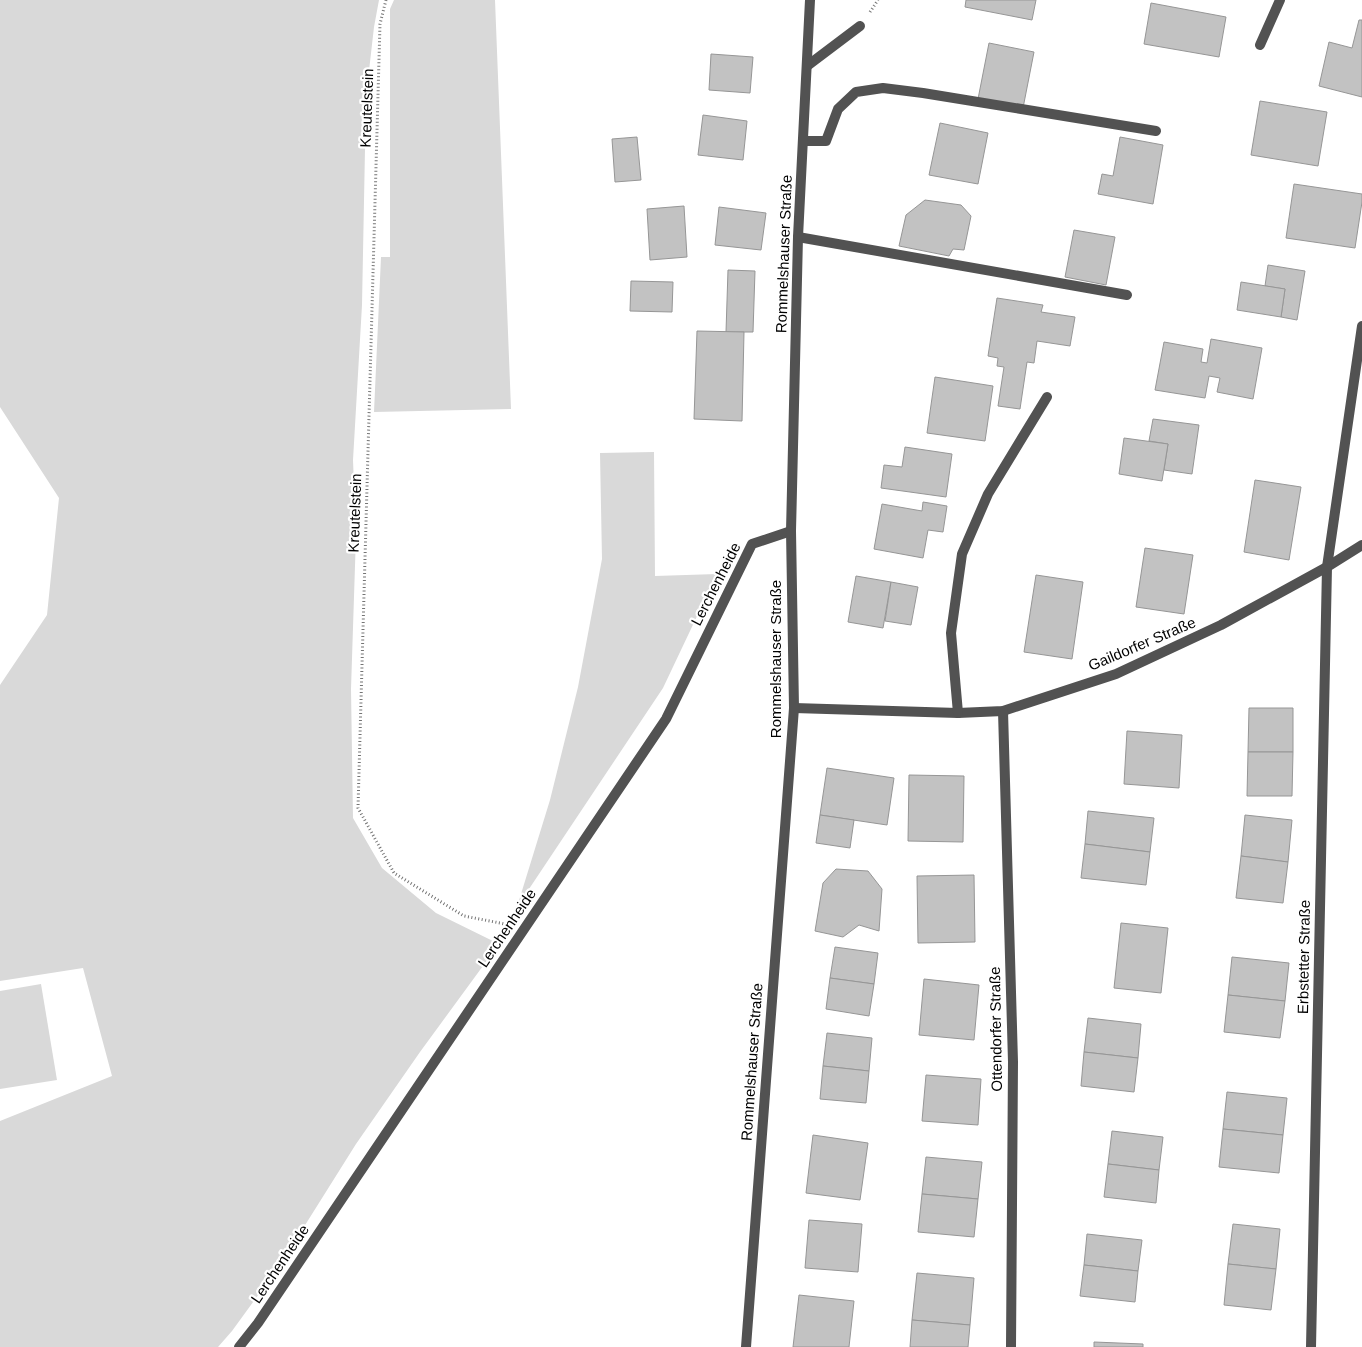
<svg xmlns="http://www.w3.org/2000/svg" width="1362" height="1347" viewBox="0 0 1362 1347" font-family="Arial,sans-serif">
<rect width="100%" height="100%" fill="#fff"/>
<g fill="#d9d9d9">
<path d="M 0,0 L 379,0 L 374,27 L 366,97 L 362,305 L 353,460 L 356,535 L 351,689 L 353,818 L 382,868 L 436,913 L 499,944 L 420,1052 L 356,1144 L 280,1265 L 232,1331 L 218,1347 L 0,1347 L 0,1121 L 112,1076 L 83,968 L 0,981 L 0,685 L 47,615 L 59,498 L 0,407 Z"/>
<path d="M 394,0 L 495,0 L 511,409 L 374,412 L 381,257 L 390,257 L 390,9 Z"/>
<path d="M 654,452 L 655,576 L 717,574 L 663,688 L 517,907 L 550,800 L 578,687 L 602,559 L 600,453 Z"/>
<path d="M 41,984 L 57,1080 L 0,1089 L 0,991 Z"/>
</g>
<g fill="#c2c2c2" stroke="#969696">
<path d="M 966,0 L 1036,0 L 1032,20 L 965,7 Z"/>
<path d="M 1151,3 L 1226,17 L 1219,57 L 1144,44 Z"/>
<path d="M 1359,20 L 1362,20 L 1362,97 L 1319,86 L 1329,42 L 1352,48 Z"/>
<path d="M 989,43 L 1034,52 L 1023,108 L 978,99 Z"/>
<path d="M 711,54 L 753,57 L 750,93 L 709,90 Z"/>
<path d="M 1260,101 L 1327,112 L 1318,166 L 1251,155 Z"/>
<path d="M 703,115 L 747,121 L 743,160 L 698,155 Z"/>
<path d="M 940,123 L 988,133 L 978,184 L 929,175 Z"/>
<path d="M 637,137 L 641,180 L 615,182 L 612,139 Z"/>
<path d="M 1120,137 L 1163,145 L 1153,204 L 1098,194 L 1102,174 L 1113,176 Z"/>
<path d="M 1294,184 L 1362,194 L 1362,202 L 1355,248 L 1286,238 Z"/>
<path d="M 925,200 L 961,205 L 971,216 L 964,250 L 953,249 L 949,256 L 899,246 L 906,215 Z"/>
<path d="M 684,206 L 687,257 L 650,260 L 647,209 Z"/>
<path d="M 719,207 L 766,213 L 761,250 L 715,245 Z"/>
<path d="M 1074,230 L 1115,237 L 1106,285 L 1065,277 Z"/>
<path d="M 1268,265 L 1305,271 L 1297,320 L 1281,317 L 1285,289 L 1265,286 Z"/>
<path d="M 728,270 L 755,271 L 753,332 L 726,332 Z"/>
<path d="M 631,281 L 673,282 L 672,312 L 630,311 Z"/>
<path d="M 1241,282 L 1285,289 L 1281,317 L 1237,310 Z"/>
<path d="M 997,298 L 1043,305 L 1041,312 L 1075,317 L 1070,346 L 1037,341 L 1034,363 L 1027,362 L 1020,409 L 998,406 L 1004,367 L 997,366 L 998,358 L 988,356 Z"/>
<path d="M 697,331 L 744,332 L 742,421 L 694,419 Z"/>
<path d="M 1211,339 L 1262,348 L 1253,399 L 1217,392 L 1220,378 L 1209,376 L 1205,398 L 1155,390 L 1164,342 L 1203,349 L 1201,362 L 1207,363 Z"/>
<path d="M 935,377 L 993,386 L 985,441 L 927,433 Z"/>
<path d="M 1153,419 L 1199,425 L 1192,474 L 1164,470 L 1168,444 L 1149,441 Z"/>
<path d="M 1124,438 L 1168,444 L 1162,481 L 1119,474 Z"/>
<path d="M 905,447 L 952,454 L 946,497 L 881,488 L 884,465 L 902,467 Z"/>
<path d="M 1255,480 L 1301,487 L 1289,560 L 1244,552 Z"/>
<path d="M 923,502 L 947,506 L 943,532 L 928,530 L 923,558 L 874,549 L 882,504 L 922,511 Z"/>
<path d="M 1145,548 L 1193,555 L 1184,614 L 1136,607 Z"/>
<path d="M 1036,575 L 1083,582 L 1072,659 L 1024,652 Z"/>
<path d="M 856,576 L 891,582 L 883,628 L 848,622 Z"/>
<path d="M 891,582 L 918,587 L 911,625 L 885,621 Z"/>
<path d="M 1249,708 L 1293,708 L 1293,752 L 1248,752 Z"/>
<path d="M 1127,731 L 1182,735 L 1179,788 L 1124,784 Z"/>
<path d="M 1248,752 L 1293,752 L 1292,796 L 1247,796 Z"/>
<path d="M 827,768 L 894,778 L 887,825 L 820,815 Z"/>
<path d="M 909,775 L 964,776 L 963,842 L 908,841 Z"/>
<path d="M 1088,811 L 1154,818 L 1150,852 L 1085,844 Z"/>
<path d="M 820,815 L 854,820 L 850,848 L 816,843 Z"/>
<path d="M 1245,815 L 1292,820 L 1288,862 L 1241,856 Z"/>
<path d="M 1085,844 L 1150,852 L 1146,885 L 1081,878 Z"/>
<path d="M 1241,856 L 1288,862 L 1283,903 L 1236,898 Z"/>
<path d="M 836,869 L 868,871 L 882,889 L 879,931 L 859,925 L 843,937 L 815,931 L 823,883 Z"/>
<path d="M 974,875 L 975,942 L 918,943 L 917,876 Z"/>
<path d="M 1121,923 L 1168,928 L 1161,993 L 1114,988 Z"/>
<path d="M 835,947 L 878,953 L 874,984 L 830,978 Z"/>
<path d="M 1232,957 L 1289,963 L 1285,1001 L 1228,995 Z"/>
<path d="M 830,978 L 874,984 L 869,1016 L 826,1009 Z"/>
<path d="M 924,979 L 979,985 L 974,1040 L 919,1035 Z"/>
<path d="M 1228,995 L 1285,1001 L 1280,1038 L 1224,1032 Z"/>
<path d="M 1088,1018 L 1141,1024 L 1138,1058 L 1084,1052 Z"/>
<path d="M 827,1033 L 872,1038 L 869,1071 L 823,1066 Z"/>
<path d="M 1084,1052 L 1138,1058 L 1134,1092 L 1081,1086 Z"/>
<path d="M 823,1066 L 869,1071 L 866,1103 L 820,1099 Z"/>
<path d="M 926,1075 L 981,1079 L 978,1125 L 922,1121 Z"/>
<path d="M 1227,1092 L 1287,1098 L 1283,1135 L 1223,1129 Z"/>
<path d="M 1223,1129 L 1283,1135 L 1279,1173 L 1219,1167 Z"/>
<path d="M 1112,1131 L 1163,1137 L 1159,1170 L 1108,1164 Z"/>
<path d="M 813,1135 L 868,1143 L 860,1200 L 806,1193 Z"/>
<path d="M 926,1157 L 982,1162 L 978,1199 L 922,1194 Z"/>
<path d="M 1108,1164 L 1159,1170 L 1156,1203 L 1104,1197 Z"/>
<path d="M 922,1194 L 978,1199 L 974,1237 L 918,1232 Z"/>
<path d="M 809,1220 L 862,1224 L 858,1272 L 805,1268 Z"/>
<path d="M 1233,1224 L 1280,1229 L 1276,1269 L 1228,1264 Z"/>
<path d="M 1087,1234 L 1142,1240 L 1138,1271 L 1084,1265 Z"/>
<path d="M 1228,1264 L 1276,1269 L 1271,1310 L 1224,1305 Z"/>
<path d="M 1084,1265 L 1138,1271 L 1135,1302 L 1080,1296 Z"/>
<path d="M 917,1273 L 974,1278 L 970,1325 L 912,1320 Z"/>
<path d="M 799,1295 L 854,1301 L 849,1347 L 793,1347 Z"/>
<path d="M 912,1320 L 970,1325 L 968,1347 L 910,1347 Z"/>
<path d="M 1094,1342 L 1143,1344 L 1143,1347 L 1094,1347 Z"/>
</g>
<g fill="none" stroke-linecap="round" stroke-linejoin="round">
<g stroke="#747474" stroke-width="3" stroke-dasharray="1 2.5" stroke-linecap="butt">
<path d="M 386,0 L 380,24 L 358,808 L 394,873 L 464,916 L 505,924"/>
<path d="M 870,12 L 878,0"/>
</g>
<g stroke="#525252" stroke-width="10">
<path d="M 1260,45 L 1280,0"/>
<path d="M 807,66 L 860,26"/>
<path d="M 803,141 L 826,141 L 838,109 L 856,92 L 883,88 L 923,93 L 1156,131"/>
<path d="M 798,237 L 1127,295"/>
<path d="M 239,1347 L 258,1323 L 666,719 L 752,544 L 791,531"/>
</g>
<g stroke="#525252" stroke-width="10">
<path d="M 794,708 L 958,713 L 1003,711 L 1116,674 L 1221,625 L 1327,567 L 1362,545"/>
<path d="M 1003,711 L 1013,1062 L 1011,1347"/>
<path d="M 958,713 L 951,633 L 962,554 L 988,494 L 1047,397"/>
<path d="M 746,1347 L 794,708 L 791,531 L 798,237 L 810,0"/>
<path d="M 1311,1347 L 1327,567 L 1362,326"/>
</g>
</g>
<g text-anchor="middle" stroke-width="4.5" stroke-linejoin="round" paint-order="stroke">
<g font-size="15" fill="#000" stroke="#fff">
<text transform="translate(367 108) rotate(-88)" y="5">Kreutelstein</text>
<text transform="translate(784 254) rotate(-88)" y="5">Rommelshauser Straße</text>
<text transform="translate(355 513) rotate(-88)" y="5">Kreutelstein</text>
<text transform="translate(716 584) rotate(-63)" y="5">Lerchenheide</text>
<text transform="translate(1142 644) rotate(-23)" y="5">Gaildorfer Straße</text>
<text transform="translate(776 659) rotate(-90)" y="5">Rommelshauser Straße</text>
<text transform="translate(507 928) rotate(-56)" y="5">Lerchenheide</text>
<text transform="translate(1304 957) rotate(-89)" y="5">Erbstetter Straße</text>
<text transform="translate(996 1029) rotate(-91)" y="5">Ottendorfer Straße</text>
<text transform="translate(752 1062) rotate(-86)" y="5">Rommelshauser Straße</text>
<text transform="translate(280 1264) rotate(-56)" y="5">Lerchenheide</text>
</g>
</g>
</svg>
